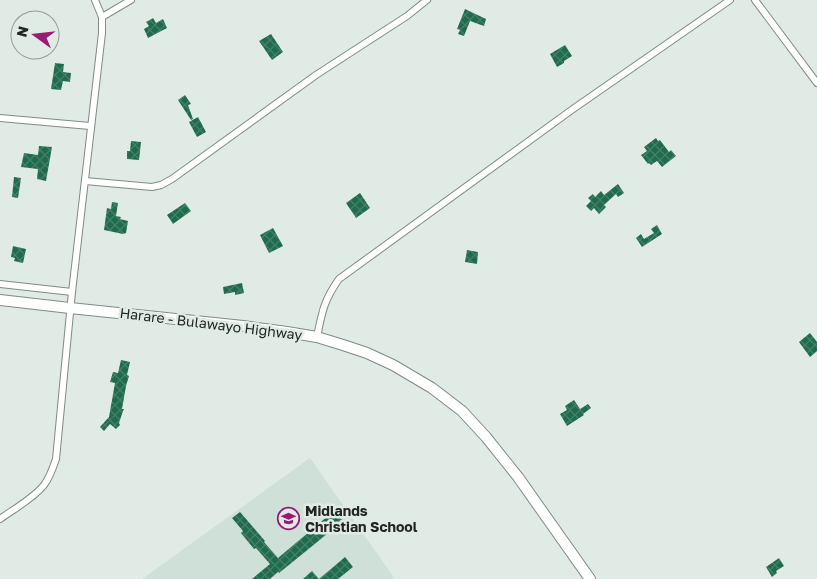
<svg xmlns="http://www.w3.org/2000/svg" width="817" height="579" viewBox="0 0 817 579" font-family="'Golos Text',sans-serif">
<defs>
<pattern id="building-cross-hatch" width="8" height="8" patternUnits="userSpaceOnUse" patternTransform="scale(1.25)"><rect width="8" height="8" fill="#1e6b4d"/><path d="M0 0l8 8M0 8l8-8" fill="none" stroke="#468069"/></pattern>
</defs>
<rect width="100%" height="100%" fill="#e0ebe5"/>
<path fill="#cee0d7" d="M 310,458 L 395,579 L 142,579 Z"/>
<g fill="url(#building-cross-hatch)">
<path d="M 465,9 L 486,19 L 484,26 L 470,21 L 464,36 L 458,34 L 460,30 L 457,29 Z"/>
<path d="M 153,18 L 156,23 L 163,19 L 167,28 L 148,38 L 144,29 L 149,26 L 146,22 Z"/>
<path d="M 271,34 L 283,52 L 272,60 L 259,41 Z"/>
<path d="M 565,45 L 572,56 L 564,61 L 564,63 L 557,67 L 550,54 Z"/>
<path d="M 55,63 L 64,64 L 63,72 L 71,73 L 70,82 L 63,81 L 61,90 L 51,89 Z"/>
<path d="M 185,95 L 191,104 L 188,105 L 193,119 L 191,120 L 178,100 Z"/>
<path d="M 198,117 L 206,132 L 197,137 L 189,122 Z"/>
<path d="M 656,138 L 658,141 L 660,140 L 669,152 L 671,150 L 676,156 L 662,167 L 657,161 L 651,165 L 649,163 L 648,164 L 641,155 L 647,151 L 644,147 Z"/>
<path d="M 131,141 L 141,142 L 139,160 L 127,159 L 127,151 L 130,151 Z"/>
<path d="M 39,146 L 52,147 L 46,181 L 37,179 L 38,169 L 21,167 L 24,153 L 38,155 Z"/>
<path d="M 14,177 L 21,178 L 18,198 L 12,197 Z"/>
<path d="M 618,184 L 624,193 L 618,197 L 616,194 L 604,205 L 606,207 L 599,214 L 594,208 L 591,211 L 586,206 L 591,201 L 588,198 L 593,194 L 595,197 L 601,191 L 604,195 Z"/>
<path d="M 360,193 L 370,208 L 356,218 L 346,203 Z"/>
<path d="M 112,202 L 118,203 L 116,216 L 121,217 L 120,219 L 128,221 L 126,233 L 123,234 L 104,230 L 107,208 L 111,209 Z"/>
<path d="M 185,203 L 191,211 L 173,224 L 167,215 Z"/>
<path d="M 657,225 L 662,234 L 642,247 L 636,238 L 641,234 L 644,239 L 654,233 L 651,229 Z"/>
<path d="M 273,228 L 283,246 L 269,253 L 260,235 Z"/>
<path d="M 13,246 L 26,249 L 23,263 L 14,261 L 15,258 L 11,257 Z"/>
<path d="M 467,250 L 478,252 L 477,264 L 465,262 Z"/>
<path d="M 242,283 L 244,293 L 235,295 L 235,292 L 224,294 L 223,287 Z"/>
<path d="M 810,333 L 817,342 L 817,351 L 810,357 L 799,342 Z"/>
<path d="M 121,360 L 130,362 L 127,375 L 129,376 L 126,386 L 122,409 L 124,409 L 123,411 L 119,423 L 120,425 L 116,429 L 110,424 L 104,431 L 100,427 L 109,417 L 115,383 L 110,382 L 113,372 L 118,373 Z"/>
<path d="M 574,400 L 580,409 L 588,404 L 591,408 L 583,414 L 584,415 L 567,426 L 560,414 L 567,410 L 565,406 Z"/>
<path d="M 334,511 L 343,521 L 279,573 L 278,572 L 270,579 L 252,579 L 270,564 L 256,548 L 254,549 L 241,533 L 243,531 L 232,518 L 240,512 L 265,541 L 264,542 L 278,558 Z"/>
<path d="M 345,557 L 353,567 L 338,579 L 303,579 L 312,571 L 319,579 Z"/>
<path d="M 779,558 L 784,566 L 776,571 L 777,573 L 772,577 L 766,567 Z"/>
</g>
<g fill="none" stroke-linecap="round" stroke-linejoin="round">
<defs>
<g id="minor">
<path d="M 755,0 L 817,83"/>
<path d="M 102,17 L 131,0"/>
<path d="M 0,118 L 90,126"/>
<path d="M 85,181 L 152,187 L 161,185 L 172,179 L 316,75 L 407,16 L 427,0"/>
<path d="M 0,284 L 72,292"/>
<path d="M 317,337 C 322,312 324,300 339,279 L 573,109 L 730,0"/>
<path d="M 0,519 C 14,509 34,498 44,485 C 50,477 53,468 56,459 L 72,292 L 102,33 L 102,17 L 95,0"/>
</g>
<path id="trunk" d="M 0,300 L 70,308 L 243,326 L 287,332 L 317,337 L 343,345 L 367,353 L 393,365 L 432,388 L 462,411 L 486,437 L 518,477 L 590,579"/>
</defs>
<use href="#minor" stroke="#818b85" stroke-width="8"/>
<use href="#trunk" stroke="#818b85" stroke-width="12"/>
<use href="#minor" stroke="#fff" stroke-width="6"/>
<use href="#trunk" stroke="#fff" stroke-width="10"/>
</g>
<defs>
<symbol id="school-ring" viewBox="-11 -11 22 22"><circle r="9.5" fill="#e0ebe5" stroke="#981b74" stroke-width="1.5"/><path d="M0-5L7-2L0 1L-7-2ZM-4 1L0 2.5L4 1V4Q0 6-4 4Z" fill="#981b74"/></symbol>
</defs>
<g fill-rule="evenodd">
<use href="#school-ring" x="276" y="506" width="25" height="25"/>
</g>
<g text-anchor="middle" stroke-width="5" stroke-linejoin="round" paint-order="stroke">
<g font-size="14" fill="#212523" stroke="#e0ebe5">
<text transform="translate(211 324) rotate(7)" y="5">Harare - Bulawayo Highway</text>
</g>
<g font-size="14" font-weight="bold" fill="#212523" stroke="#e0ebe5" text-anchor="start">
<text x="305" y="516">Midlands<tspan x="305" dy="16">Christian School</tspan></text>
</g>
</g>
<g transform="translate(35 35) rotate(285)"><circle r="24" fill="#e0ebe5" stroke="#949c97"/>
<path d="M0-4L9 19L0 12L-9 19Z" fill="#981b74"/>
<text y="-8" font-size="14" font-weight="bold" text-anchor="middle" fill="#212523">N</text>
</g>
</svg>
